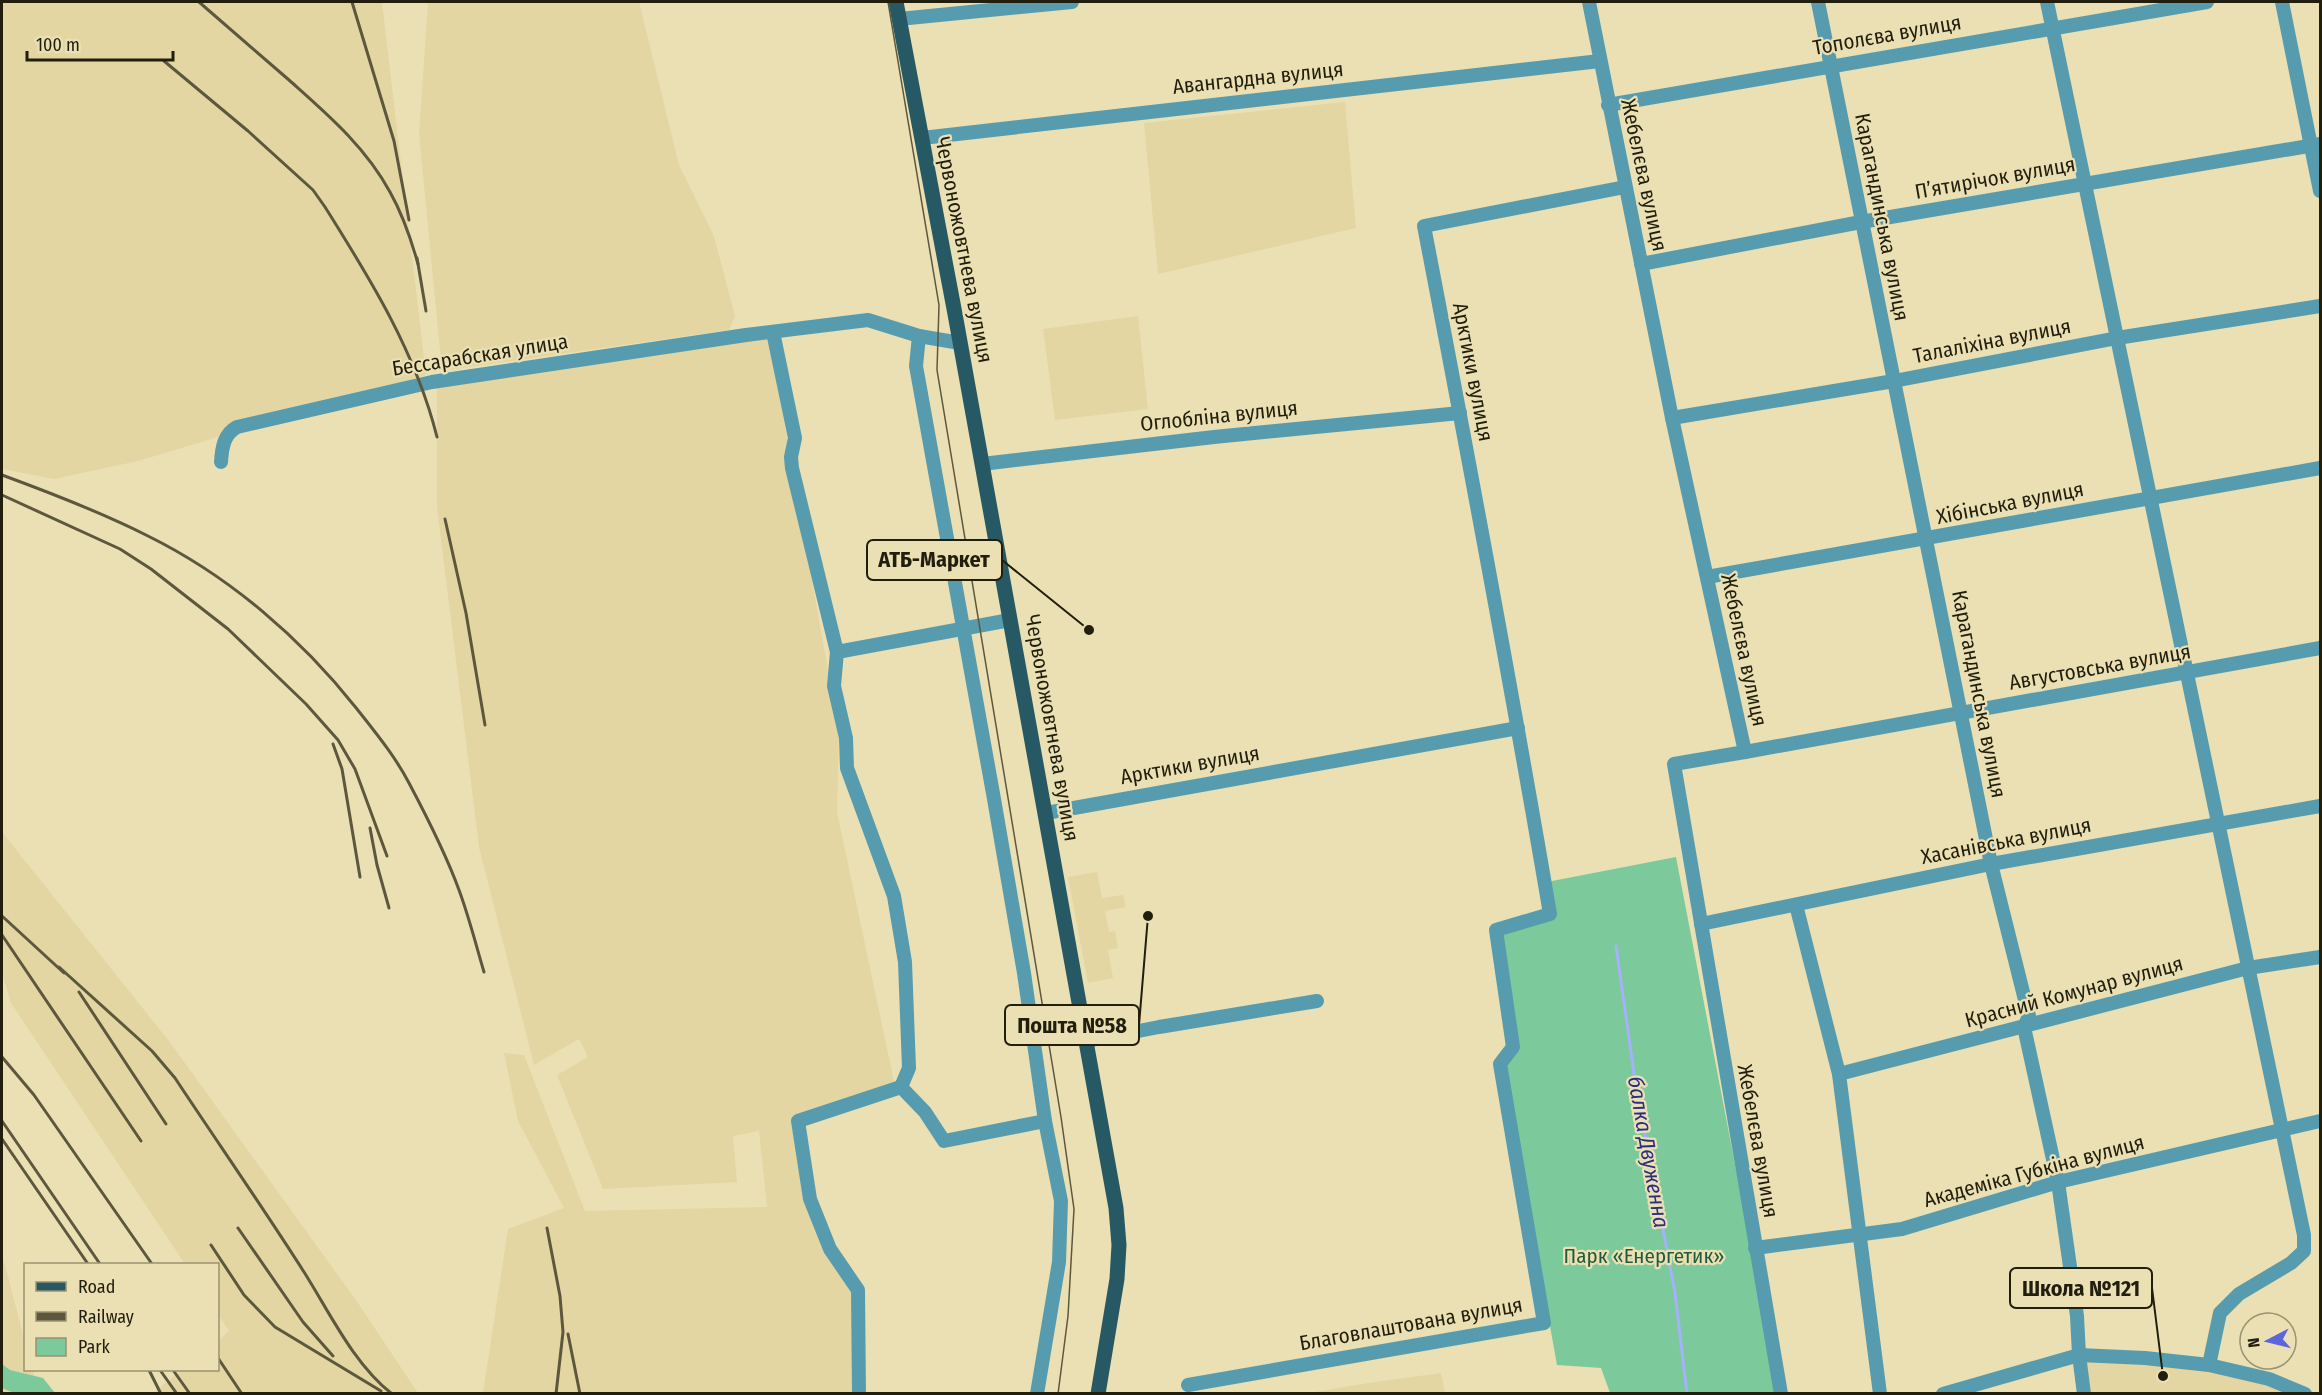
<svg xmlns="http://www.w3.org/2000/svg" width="2322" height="1395" viewBox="0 0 2322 1395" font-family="'Fira Sans Condensed',sans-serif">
<rect width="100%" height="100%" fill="#eae0b3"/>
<g fill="#e3d6a2">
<path d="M 2,2 L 382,2 L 426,375 L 138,461 L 54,479 L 2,469 Z"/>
<path d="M 428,2 L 639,2 L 679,165 L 714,236 L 735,316 L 729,330 L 442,371 L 419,134 Z"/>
<path d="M 1345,102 L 1356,228 L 1158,274 L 1144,123 Z"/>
<path d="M 1138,316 L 1148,409 L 1055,420 L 1043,329 Z"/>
<path d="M 769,337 L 839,733 L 837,812 L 896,1091 L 793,1125 L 805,1201 L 853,1292 L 854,1393 L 483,1393 L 508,1229 L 564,1208 L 518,1121 L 504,1053 L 524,1055 L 585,1211 L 767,1207 L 759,1131 L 733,1136 L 737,1182 L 603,1189 L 557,1075 L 588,1057 L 579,1039 L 534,1065 L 479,847 L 437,507 L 437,385 Z"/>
<path d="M 2,832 L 169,1041 L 358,1303 L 418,1393 L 153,1393 L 182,1370 L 218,1370 L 218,1341 L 229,1331 L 218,1314 L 218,1264 L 185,1264 L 11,1003 L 2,973 Z"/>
<path d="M 1097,872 L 1102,898 L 1123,895 L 1126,907 L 1105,911 L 1109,932 L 1115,931 L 1118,948 L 1108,950 L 1113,978 L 1088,983 L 1068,877 Z"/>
<path d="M 2,1260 L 5,1265 L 25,1342 L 26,1370 L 33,1370 L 39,1393 L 2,1393 Z"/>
<path d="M 2086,1361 L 2145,1362 L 2209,1369 L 2269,1383 L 2295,1393 L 2091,1393 Z"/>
<path d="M 1441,1373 L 1445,1393 L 1309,1393 L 1368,1383 Z"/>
</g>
<g fill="#7cca9b">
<path d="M 1676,857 L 1751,1248 L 1776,1393 L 1610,1393 L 1601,1368 L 1557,1365 L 1503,1065 L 1516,1048 L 1499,932 L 1552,916 L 1547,882 Z"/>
<path d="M 2,1364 L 10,1370 L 43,1378 L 55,1393 L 14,1393 L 2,1388 Z"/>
</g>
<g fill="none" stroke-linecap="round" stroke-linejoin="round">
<path stroke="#a5b1fb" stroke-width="3" d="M 1616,946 L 1635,1081 L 1675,1293 L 1687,1394"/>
<g stroke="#579cae" stroke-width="14">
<path d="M 1589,2 L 1672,418 L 1745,752 L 1674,764 L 1781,1394"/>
<path d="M 1818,2 L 1991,864 L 2029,1016 L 2024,1027 L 2058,1182 L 2077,1316 L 2079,1355 L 2084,1394"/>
<path d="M 2047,2 L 2304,1235 L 2304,1251 L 2291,1263 L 2239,1294 L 2220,1313 L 2209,1365"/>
<path d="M 2282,2 L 2320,191"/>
<path d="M 899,19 L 1072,2"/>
<path d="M 1608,105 L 2207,2"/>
<path d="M 922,138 L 1600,61"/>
<path d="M 1641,264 L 1861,222 L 2320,144"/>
<path d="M 773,332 L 795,438 L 791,457 L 792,468 L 837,652"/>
<path d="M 919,336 L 916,366 L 994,799 L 1024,973 L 1045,1121 L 1061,1201 L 1059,1262 L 1037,1394"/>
<path d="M 1672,418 L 1894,381 L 2117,338 L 2320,306"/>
<path d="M 221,462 C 222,447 224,434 237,427 L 432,382 L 746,335 L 868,320 L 919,336 L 960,343"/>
<path d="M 982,464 L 1214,437 L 1460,413"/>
<path d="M 1707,577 L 2320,468"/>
<path d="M 1010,620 L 837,652 L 834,686 L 846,738 L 847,768 L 894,896 L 905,962 L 909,1068 L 901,1087 L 925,1112 L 944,1141 L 1045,1121"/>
<path d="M 1745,752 L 2320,648"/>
<path d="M 1046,813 L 1518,728"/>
<path d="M 1796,905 L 1839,1074 L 1880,1394"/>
<path d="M 1701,924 L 1991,864 L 2320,806"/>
<path d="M 1087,1041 L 1159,1027 L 1317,1001"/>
<path d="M 1839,1074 L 2248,968 L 2320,957"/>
<path d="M 1755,1248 L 1902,1229 L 2058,1182 L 2320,1121"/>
<path d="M 1188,1385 L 1544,1323 L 1500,1064 L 1513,1047 L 1496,930 L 1550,914 C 1511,684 1468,455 1424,226 L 1625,187"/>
<path d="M 859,1394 L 858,1290 L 830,1249 L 810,1199 L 798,1121 L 901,1087"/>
<path d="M 1943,1394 L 2079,1355 L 2145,1358 L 2209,1365 L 2269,1379 L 2305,1394"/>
</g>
<path stroke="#275965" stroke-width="15" d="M 896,2 L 955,314 L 1116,1208 L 1119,1245 L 1117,1279 L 1098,1394"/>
<path stroke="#5d573e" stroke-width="1.5" d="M 888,2 L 939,305 L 937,370 L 1061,1117 L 1074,1209 L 1068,1316 L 1058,1394"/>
<g stroke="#5d573e" stroke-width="3">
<path d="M 199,2 C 229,28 259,54 289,80 C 327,114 365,146 390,192 C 403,215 411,239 418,264"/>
<path d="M 352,2 L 394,141 L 409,220"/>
<path d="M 164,61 L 248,131 L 313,190 L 325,207 C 371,280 416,353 437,437"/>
<path d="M 417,258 L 426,311"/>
<path d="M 2,475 C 51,493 101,512 148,536 C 229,576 301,638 357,709 C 375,732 395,756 409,783 C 427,817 446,854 459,890 C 469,917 476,945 484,972"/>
<path d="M 2,495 L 120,549 L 151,569 L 228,629 L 306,704 L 338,740 L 355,769 L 387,856"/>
<path d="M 445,519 L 466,613 L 485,725"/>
<path d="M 333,744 L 342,769 L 360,877"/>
<path d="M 370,828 L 377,865 L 389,908"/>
<path d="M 2,916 L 64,973"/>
<path d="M 2,935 L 141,1141"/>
<path d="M 59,967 L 152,1051 L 175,1078 C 218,1143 262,1206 304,1272 C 330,1313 353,1363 392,1394"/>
<path d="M 79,992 L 166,1124"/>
<path d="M 2,1057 L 34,1095 L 152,1264"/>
<path d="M 2,1121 L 100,1264"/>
<path d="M 2,1139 L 88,1264"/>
<path d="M 238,1228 L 303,1322 L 333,1356"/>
<path d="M 547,1228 L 560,1296 L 563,1332 L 556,1394"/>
<path d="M 211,1245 L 244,1295 L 275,1327 L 381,1391"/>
<path d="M 568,1334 L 580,1394"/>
<path d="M 218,1358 L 242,1394"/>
<path d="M 149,1370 L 161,1394"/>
<path d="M 160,1370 L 177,1394"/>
<path d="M 173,1370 L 190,1394"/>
</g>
</g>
<g text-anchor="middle" stroke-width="4.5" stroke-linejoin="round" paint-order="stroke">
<g font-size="21" fill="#221e0d" stroke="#eae0b3">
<text transform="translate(1887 35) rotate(-10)" y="7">Тополєва вулиця</text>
<text transform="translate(1258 78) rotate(-6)" y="7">Авангардна вулиця</text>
<text transform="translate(1644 175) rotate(78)" y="7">Жебелєва вулиця</text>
<text transform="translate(1995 178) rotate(-10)" y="7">П’ятирічок вулиця</text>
<text transform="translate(1882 217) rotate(79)" y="7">Карагандинська вулиця</text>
<text transform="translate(964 250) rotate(79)" y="7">Червоножовтнева вулиця</text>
<text transform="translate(1992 341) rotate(-11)" y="7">Талаліхіна вулиця</text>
<text transform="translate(480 355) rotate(-9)" y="7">Бессарабская улица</text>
<text transform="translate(1473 372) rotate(79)" y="7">Арктики вулиця</text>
<text transform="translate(1219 416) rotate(-6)" y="7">Оглобліна вулиця</text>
<text transform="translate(2010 503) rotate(-11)" y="7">Хібінська вулиця</text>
<text transform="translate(1744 650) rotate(78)" y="7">Жебелєва вулиця</text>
<text transform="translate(2100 667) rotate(-10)" y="7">Августовська вулиця</text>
<text transform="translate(1979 694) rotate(79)" y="7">Карагандинська вулиця</text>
<text transform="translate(1052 728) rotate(80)" y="7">Червоножовтнева вулиця</text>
<text transform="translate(1190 765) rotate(-10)" y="7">Арктики вулиця</text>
<text transform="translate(2006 841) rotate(-11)" y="7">Хасанівська вулиця</text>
<text transform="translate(2074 992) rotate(-15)" y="7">Красний Комунар вулиця</text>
<text transform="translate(1758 1141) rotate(80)" y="7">Жебелєва вулиця</text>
<text transform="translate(2034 1171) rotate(-15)" y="7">Академіка Губкіна вулиця</text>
<text transform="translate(1411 1324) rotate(-10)" y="7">Благовлаштована вулиця</text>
</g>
<g font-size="21" fill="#205b3b" stroke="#eae0b3">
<text x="1644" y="1263">Парк «Енергетик»</text>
</g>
<g font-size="22" font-style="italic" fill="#2d2e81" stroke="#eae0b3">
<text transform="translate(1649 1152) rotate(80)" y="8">балка Двуженна</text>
</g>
</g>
<path fill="none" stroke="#221e0d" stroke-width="2" d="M1089 630L1002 560M1148 916L1139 1025M2163 1376L2152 1288"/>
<g fill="#221e0d" stroke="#eae0b3" stroke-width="2">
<circle cx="1089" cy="630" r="6"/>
<circle cx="1148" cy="916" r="6"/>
<circle cx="2163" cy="1376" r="6"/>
</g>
<g fill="#eae0b3" stroke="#221e0d" stroke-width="2">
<rect x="867" y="540" width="135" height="40" rx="6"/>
<rect x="1005" y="1005" width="134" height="40" rx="6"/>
<rect x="2010" y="1268" width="142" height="40" rx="6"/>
</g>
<g font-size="22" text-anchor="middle" font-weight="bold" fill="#221e0d">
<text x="934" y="567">АТБ-Маркет</text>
<text x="1072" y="1033">Пошта №58</text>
<text x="2081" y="1296">Школа №121</text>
</g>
<rect width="2322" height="1395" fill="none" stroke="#221e0d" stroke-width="6"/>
<rect x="24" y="1263" width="195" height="108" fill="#eae0b3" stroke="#9a9271" stroke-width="1.5"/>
<rect x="36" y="1282" width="30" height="9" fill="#275965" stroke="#9a9271" stroke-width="1.5"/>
<text x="78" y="1293" font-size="18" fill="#221e0d">Road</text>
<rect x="36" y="1312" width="30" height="9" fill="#5d573e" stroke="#9a9271" stroke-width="1.5"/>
<text x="78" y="1323" font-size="18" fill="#221e0d">Railway</text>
<rect x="36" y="1338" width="30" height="18" fill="#7cca9b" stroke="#9a9271" stroke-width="1.5"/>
<text x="78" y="1353" font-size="18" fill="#221e0d">Park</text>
<g transform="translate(2268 1341) rotate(263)"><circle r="28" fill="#eae0b3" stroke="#9a9271" stroke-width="1.5"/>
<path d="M0-4.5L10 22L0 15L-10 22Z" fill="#5d65dc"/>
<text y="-9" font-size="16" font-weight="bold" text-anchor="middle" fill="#221e0d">N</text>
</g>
<path d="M27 51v9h146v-9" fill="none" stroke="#221e0d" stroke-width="3"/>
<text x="36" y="51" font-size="18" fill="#221e0d" stroke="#eae0b3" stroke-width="4.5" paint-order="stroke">100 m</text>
</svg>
